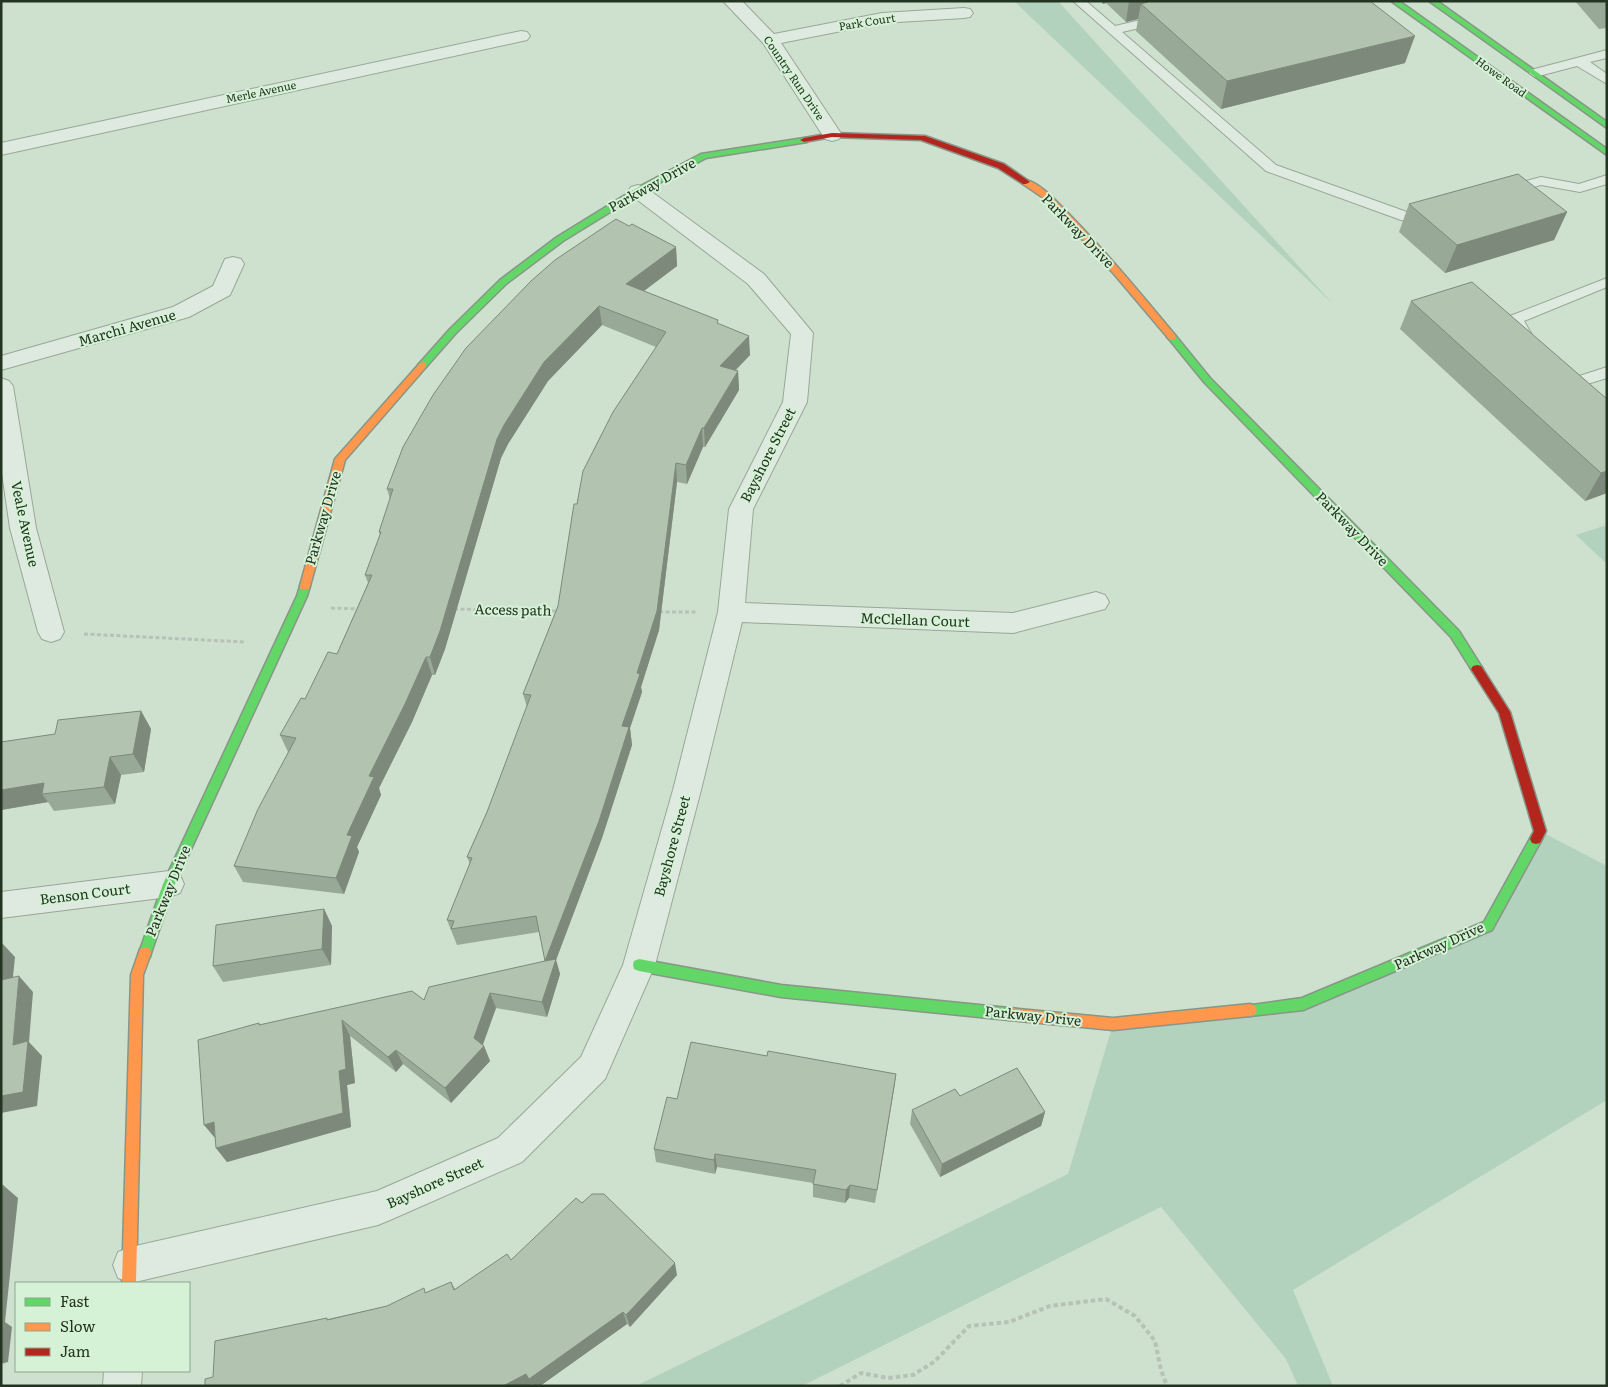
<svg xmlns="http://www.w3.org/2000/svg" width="1608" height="1387" viewBox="0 0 1608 1387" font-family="Literata,serif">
<rect width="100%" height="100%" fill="#cee1cf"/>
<g fill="#b2d2be">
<path d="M 1015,1 L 1058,1 L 1333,304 L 1014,1 Z"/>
<path d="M 1607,525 L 1607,564 L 1576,535 Z"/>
<path d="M 1540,831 L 1607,866 L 1607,1100 L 1293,1290 L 1333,1386 L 1298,1386 L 1286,1359 L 1161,1207 L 802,1386 L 636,1386 L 1068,1174 L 1113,1024 L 1303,1004 L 1488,926 Z"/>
</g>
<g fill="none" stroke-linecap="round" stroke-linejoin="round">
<defs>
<g id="lane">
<path d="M 1073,1 L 1086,1 L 1115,26 L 1162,15 L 1166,16 L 1168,19 L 1166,22 L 1122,32 L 1276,165 L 1407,212 L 1428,207 L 1435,211 L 1433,214 L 1406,221 L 1401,220 L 1266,171 Z"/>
<path d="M 1607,50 L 1607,58 L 1590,62 L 1607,74 L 1607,84 L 1577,66 L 1535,77 L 1529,73 L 1531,70 Z"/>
<path d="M 1607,175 L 1607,184 L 1580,192 L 1541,185 L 1505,195 L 1498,191 L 1500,188 L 1541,177 L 1579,184 Z"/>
<path d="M 1607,278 L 1607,287 L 1524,321 L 1536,342 L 1533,345 L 1523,345 L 1507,319 L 1510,316 Z"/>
<path d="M 1607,367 L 1607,378 L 1571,389 L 1565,388 L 1555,377 L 1557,373 L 1563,372 L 1573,378 Z"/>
</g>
<g id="street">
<path d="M 723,1 L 742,1 L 774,34 L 882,13 L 964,8 L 970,9 L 973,13 L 970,17 L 964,18 L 882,23 L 781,43 L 842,135 L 839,139 L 832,141 L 825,139 L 763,43 Z"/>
<path d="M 521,31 L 527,32 L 530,36 L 527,40 L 1,155 L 1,143 Z"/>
<path d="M 638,185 L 645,187 L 764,274 L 813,333 L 807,402 L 753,509 L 745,603 L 1013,613 L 1096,592 L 1105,595 L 1109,602 L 1105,609 L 1013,633 L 742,622 L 701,790 L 655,965 L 605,1079 L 522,1162 L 390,1220 L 378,1225 L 131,1283 L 118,1278 L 113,1265 L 118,1252 L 131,1247 L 377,1191 L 498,1138 L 581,1057 L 623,965 L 673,790 L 718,612 L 729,509 L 783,402 L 791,334 L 748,284 L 631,195 L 628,191 L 631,187 Z"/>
<path d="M 233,257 L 241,259 L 244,264 L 230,295 L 189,317 L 1,370 L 1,356 L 173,307 L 213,286 L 225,259 Z"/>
<path d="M 1,378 L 9,381 L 13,386 L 36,528 L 64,632 L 60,639 L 51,642 L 42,639 L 38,632 L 10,528 L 1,466 Z"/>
<path d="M 169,871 L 180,875 L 184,884 L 180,893 L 169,897 L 1,918 L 1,892 Z"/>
<path d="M 104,1371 L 142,1371 L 141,1386 L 103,1386 Z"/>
</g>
<g id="fast">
<path d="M 1391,1 L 1399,1 L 1607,149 L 1607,155 Z"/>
<path d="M 1429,1 L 1437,1 L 1607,122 L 1607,128 Z"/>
<path d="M 804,138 L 808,140 L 807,142 L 706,158 L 641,193 L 563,241 L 506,284 L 456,333 L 426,367 L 420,367 L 418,365 L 450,329 L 500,280 L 557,237 L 635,189 L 701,154 Z"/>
<path d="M 1172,334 L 1175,335 L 1210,378 L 1459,631 L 1481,666 L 1483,669 L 1481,672 L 1473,672 L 1451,637 L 1204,382 L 1169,339 L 1167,337 Z"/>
<path d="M 305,582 L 310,586 L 307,596 L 175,884 L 151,953 L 150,957 L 145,959 L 140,957 L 139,953 L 163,884 L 297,596 L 301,583 Z"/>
<path d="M 1536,834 L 1540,835 L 1542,839 L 1492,930 L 1303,1010 L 1250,1016 L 1245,1014 L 1243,1010 L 1245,1006 L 1302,998 L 1484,922 L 1532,835 Z"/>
<path d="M 639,959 L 781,985 L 1009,1008 L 1014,1010 L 1016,1014 L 1014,1018 L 1009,1020 L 781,997 L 639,971 L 634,969 L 633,965 L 634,961 Z"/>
</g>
<g id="slow">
<path d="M 1023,180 C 1032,179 1046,191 1052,197 C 1096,240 1136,288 1175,335 L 1175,339 L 1169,339 L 1114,274 L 1045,199 L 1023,184 Z"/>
<path d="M 423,362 L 426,363 L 426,367 L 345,460 L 310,586 L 309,589 L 301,589 L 300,586 L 335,459 L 420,363 Z"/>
<path d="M 145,947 L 150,949 L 151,953 L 143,975 L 136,1283 L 122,1283 L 131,975 L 140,949 Z"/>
<path d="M 1250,1004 L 1255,1006 L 1257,1010 L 1255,1014 L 1250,1016 L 1113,1030 L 1009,1020 L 1004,1018 L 1002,1014 L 1004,1010 L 1009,1008 L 1113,1018 Z"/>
</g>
<g id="jam">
<path d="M 832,133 L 925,136 L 1004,164 L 1030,182 L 1026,184 L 1023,184 L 998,168 L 921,140 L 832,137 L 804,142 L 800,140 L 804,138 Z"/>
<path d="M 1477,665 L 1481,666 L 1510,712 L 1546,831 L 1540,843 L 1536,844 L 1532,843 L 1530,839 L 1534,831 L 1499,713 L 1471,669 L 1473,666 Z"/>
</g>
</defs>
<use href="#lane" stroke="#98a797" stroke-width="2"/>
<use href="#street" stroke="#98a797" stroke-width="2"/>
<use href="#fast" stroke="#889688" stroke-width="3"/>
<use href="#slow" stroke="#889688" stroke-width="3"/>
<use href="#jam" stroke="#889688" stroke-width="3"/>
<g stroke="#b6c2b6" stroke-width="3" stroke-dasharray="4 2.5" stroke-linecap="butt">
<path d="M 331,608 L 360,609"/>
<path d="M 454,609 L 558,611"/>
<path d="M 659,612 L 698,612"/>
<path d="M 84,634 L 245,642"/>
</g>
<path stroke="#b6c2b6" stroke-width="4" stroke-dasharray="4.5 3" stroke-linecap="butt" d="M 840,1386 L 861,1373 L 888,1378 L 913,1375 L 934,1362 L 969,1326 L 1009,1322 L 1050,1306 L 1106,1299 L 1135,1316 L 1155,1341 L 1161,1370 L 1167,1386"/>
<use href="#lane" fill="#deeadf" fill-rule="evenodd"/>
<use href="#street" fill="#deeadf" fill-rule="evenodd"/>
<use href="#fast" fill="#63d668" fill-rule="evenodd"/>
<use href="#slow" fill="#ff974d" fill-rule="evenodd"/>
<use href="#jam" fill="#b3261e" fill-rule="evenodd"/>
</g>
<g fill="#99a997">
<path d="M 1100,1 L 1370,1 L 1405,63 L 1221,109 L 1136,31 L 1138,19 L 1126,22 L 1106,3 L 1103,4 Z"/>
<path d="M 1575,1 L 1607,1 L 1607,28 L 1599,29 Z"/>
<path d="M 1409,204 L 1567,212 L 1554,240 L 1445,273 L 1399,232 Z"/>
<path d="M 629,226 L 676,247 L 677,266 L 644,291 L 719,324 L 750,355 L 736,370 L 738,371 L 739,390 L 705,447 L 703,447 L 687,484 L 677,482 L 659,630 L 641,687 L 642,692 L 630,728 L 632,745 L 602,838 L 556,960 L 560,974 L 547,1017 L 496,1008 L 483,1045 L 484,1046 L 490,1061 L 451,1103 L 403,1064 L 396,1072 L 350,1036 L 355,1083 L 347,1085 L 351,1127 L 227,1162 L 216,1148 L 215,1138 L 259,1023 L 260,1025 L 424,1000 L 545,961 L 539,932 L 457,945 L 447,920 L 470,864 L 467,857 L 487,812 L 527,707 L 523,694 L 558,606 L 577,504 L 656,347 L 602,325 L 548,381 L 508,444 L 501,458 L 445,649 L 435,675 L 432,675 L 412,722 L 379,788 L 381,795 L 357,847 L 359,852 L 344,894 L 243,882 L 234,866 L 288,752 L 280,735 L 337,654 L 368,583 L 365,575 L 380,535 L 379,532 L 390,499 L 387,489 Z"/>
<path d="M 1411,301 L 1607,399 L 1607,493 L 1585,501 L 1400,329 Z"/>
<path d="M 141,711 L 151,729 L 144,772 L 121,775 L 115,804 L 54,811 L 48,802 L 1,810 L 55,734 Z"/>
<path d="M 324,909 L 332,926 L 331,965 L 223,982 L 213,966 Z"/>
<path d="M 767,1056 L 896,1074 L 875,1203 L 849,1198 L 845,1203 L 813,1197 L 813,1183 L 717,1167 L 715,1174 L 656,1162 L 654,1149 Z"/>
<path d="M 960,1096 L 1045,1112 L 1041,1126 L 940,1177 L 910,1124 L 912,1110 Z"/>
<path d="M 582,1203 L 677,1275 L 630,1327 L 627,1324 L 540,1386 L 533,1386 L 532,1384 L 529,1386 L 205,1386 L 213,1377 L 328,1319 L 387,1306 L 427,1293 L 451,1282 L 455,1289 L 511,1260 Z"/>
</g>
<g fill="#7d897b">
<path d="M 1103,1 L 1106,1 L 1106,3 L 1103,4 Z"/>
<path d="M 1129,1 L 1213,1 L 1141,4 L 1138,19 L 1126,22 Z"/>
<path d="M 1415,36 L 1405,63 L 1221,109 L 1227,81 Z"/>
<path d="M 1567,212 L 1554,240 L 1445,273 L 1457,245 Z"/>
<path d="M 676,247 L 677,266 L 628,303 L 626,284 Z"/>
<path d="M 599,306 L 602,325 L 548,381 L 508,444 L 501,458 L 445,649 L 435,675 L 430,657 L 497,439 L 504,425 L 544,362 Z"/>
<path d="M 749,336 L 750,355 L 721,385 L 720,366 Z"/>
<path d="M 738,371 L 739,390 L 705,447 L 704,428 Z"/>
<path d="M 702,428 L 703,447 L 687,484 L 686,465 Z"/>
<path d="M 676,463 L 677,482 L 659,630 L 641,687 L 642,692 L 630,728 L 632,745 L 602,838 L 556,960 L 560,974 L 547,1017 L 542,1002 L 545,961 L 622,726 L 637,673 Z"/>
<path d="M 1607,471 L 1607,493 L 1585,501 L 1601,473 Z"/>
<path d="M 426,657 L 432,675 L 412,722 L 379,788 L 381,795 L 357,847 L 359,852 L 344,894 L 336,878 L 347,835 L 369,776 Z"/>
<path d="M 141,711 L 151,729 L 144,772 L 133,754 Z"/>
<path d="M 110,757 L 121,775 L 115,804 L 104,787 Z"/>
<path d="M 44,783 L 42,794 L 48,802 L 1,810 L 1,790 Z"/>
<path d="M 324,909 L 332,926 L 331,965 L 322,949 Z"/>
<path d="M 1,942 L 15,957 L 11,996 L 1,986 Z"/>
<path d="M 19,976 L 33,992 L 29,1042 L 42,1056 L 37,1106 L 1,1113 L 1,1096 L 13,1045 Z"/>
<path d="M 490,993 L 496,1008 L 481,1049 L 484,1046 L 490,1061 L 451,1103 L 445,1088 L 474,1038 Z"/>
<path d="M 342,1020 L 350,1036 L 355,1083 L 347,1085 L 351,1127 L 227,1162 L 216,1148 Z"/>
<path d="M 396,1050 L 403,1064 L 396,1072 L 388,1057 Z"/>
<path d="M 896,1074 L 894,1089 L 875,1203 L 877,1190 Z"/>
<path d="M 1045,1112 L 1041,1126 L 940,1177 L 942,1164 Z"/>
<path d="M 214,1122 L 215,1138 L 204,1125 Z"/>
<path d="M 715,1154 L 717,1167 L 715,1174 L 714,1160 Z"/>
<path d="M 3,1185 L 18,1198 L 5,1322 L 12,1327 L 8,1362 L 1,1364 L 1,1199 Z"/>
<path d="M 850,1185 L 849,1198 L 845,1203 L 846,1190 Z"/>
<path d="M 675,1263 L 677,1275 L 630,1327 L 626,1315 Z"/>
<path d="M 623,1312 L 627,1324 L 540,1386 L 533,1386 L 529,1379 Z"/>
<path d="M 526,1374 L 532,1384 L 529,1386 L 503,1386 Z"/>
</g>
<g fill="#b2c4b0" stroke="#7d897b">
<path d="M 1151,1 L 1370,1 L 1415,36 L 1227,81 L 1141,4 Z"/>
<path d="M 1518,174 L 1567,212 L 1457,245 L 1409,204 Z"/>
<path d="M 616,219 L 629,226 L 632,224 L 676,247 L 626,284 L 718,320 L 717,323 L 749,336 L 720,366 L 738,371 L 704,428 L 702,428 L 686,465 L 676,463 L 657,611 L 637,673 L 640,674 L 622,726 L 629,727 L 599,821 L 545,961 L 556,959 L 542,1002 L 490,993 L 474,1038 L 484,1046 L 445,1088 L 396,1050 L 388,1057 L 342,1020 L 346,1069 L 339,1071 L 343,1113 L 216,1148 L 214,1122 L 204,1125 L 198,1040 L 259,1023 L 259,1025 L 412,991 L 424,1000 L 429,987 L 545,961 L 536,916 L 451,929 L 454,921 L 447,920 L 472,858 L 467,857 L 487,812 L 531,695 L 523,694 L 558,606 L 574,504 L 577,504 L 583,471 L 613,412 L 666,332 L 599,306 L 544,362 L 504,425 L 497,439 L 440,631 L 430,657 L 426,657 L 405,704 L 369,776 L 374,777 L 347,835 L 352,836 L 336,878 L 234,866 L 258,809 L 296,738 L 280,735 L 301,698 L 305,699 L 328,652 L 337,654 L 372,575 L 365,575 L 381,532 L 379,532 L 393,489 L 387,489 L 403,447 L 433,395 L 466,348 L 531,281 L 555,260 Z"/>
<path d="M 1472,282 L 1607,399 L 1607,471 L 1601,473 L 1411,301 Z"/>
<path d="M 141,711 L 133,754 L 110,757 L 104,787 L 42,794 L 44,783 L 1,790 L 1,742 L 55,734 L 58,720 Z"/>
<path d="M 324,909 L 322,949 L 213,966 L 216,925 Z"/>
<path d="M 19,976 L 13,1045 L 28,1041 L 23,1092 L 1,1096 L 1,980 Z"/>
<path d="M 691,1042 L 767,1056 L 768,1051 L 896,1074 L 877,1190 L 850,1185 L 846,1190 L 813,1184 L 816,1170 L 715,1154 L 714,1160 L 654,1149 L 667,1097 L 677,1099 Z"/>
<path d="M 1017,1068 L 1045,1112 L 942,1164 L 912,1110 L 955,1089 L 960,1096 Z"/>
<path d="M 3,1185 L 1,1199 L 1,1186 Z"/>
<path d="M 592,1194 L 604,1194 L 675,1263 L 626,1315 L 623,1312 L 529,1379 L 526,1374 L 503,1386 L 205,1386 L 205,1379 L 213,1377 L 215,1341 L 327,1318 L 327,1320 L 387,1306 L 424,1288 L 425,1293 L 451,1282 L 454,1290 L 507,1254 L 511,1260 L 576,1198 L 582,1203 Z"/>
</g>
<g text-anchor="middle" stroke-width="4" stroke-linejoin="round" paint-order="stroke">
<g font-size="11" fill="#233420" stroke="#d5f2d7">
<text transform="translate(867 22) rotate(-9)" y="4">Park Court</text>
<text transform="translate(1501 77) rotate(36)" y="4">Howe Road</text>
<text transform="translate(794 78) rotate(56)" y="4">Country Run Drive</text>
<text transform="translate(261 92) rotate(-12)" y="4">Merle Avenue</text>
</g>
<g font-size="14" fill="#233420" stroke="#d5f2d7">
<text transform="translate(652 185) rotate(-29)" y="5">Parkway Drive</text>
<text transform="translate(1078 231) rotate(46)" y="5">Parkway Drive</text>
<text transform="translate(127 328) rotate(-16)" y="5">Marchi Avenue</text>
<text transform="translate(768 455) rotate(-63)" y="5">Bayshore Street</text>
<text transform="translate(323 518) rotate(-74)" y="5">Parkway Drive</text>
<text transform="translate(25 524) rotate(78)" y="5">Veale Avenue</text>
<text transform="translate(1352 529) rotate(46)" y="5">Parkway Drive</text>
<text transform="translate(513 610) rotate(1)" y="5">Access path</text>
<text transform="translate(915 620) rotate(2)" y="5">McClellan Court</text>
<text transform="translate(672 846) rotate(-75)" y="5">Bayshore Street</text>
<text transform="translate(168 891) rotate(-68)" y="5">Parkway Drive</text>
<text transform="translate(85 894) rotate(-7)" y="5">Benson Court</text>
<text transform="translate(1439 946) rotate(-24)" y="5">Parkway Drive</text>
<text transform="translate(1033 1016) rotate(6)" y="5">Parkway Drive</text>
<text transform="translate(435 1183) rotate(-24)" y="5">Bayshore Street</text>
</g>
</g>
<rect width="1608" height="1387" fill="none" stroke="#233420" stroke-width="5"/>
<rect x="15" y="1282" width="175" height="90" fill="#d5f2d7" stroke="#8ea68e"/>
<rect x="25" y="1298" width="25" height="8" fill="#63d668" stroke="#8ea68e"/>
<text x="60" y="1307" font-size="15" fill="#233420">Fast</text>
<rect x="25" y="1323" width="25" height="8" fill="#ff974d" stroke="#8ea68e"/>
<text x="60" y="1332" font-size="15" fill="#233420">Slow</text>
<rect x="25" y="1348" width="25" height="8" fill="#b3261e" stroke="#8ea68e"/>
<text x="60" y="1357" font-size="15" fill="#233420">Jam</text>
</svg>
